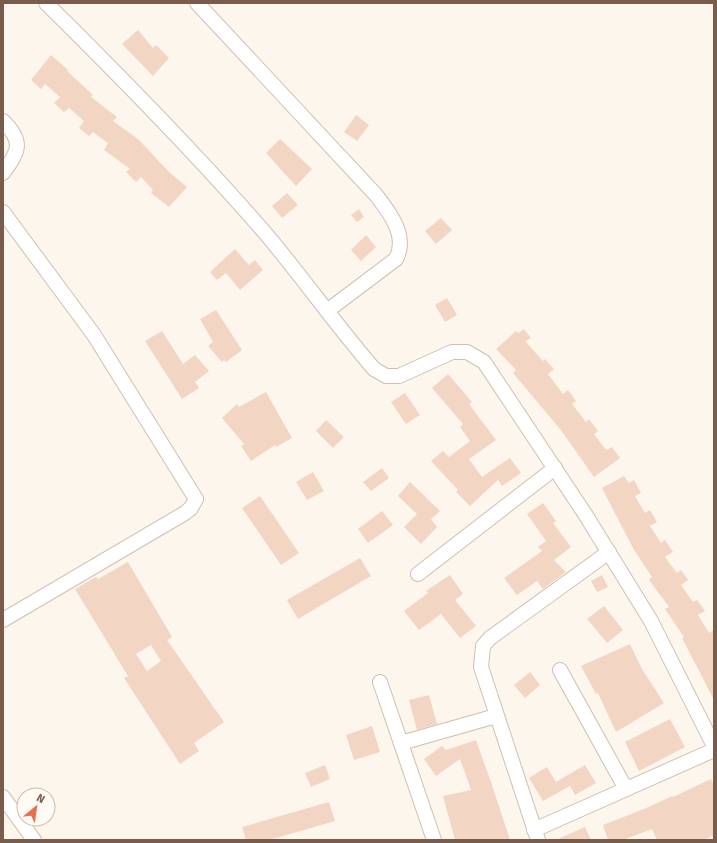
<svg xmlns="http://www.w3.org/2000/svg" width="717" height="843" viewBox="0 0 717 843" font-family="'Fira Sans',sans-serif">
<rect width="100%" height="100%" fill="#fdf6ec"/>
<g fill="#f3d5c3" fill-rule="evenodd">
<path d="M 138,30 L 153,48 L 156,45 L 169,58 L 153,76 L 122,44 Z"/>
<path d="M 51,55 L 68,70 L 67,71 L 93,95 L 91,97 L 117,117 L 113,121 L 139,140 L 169,172 L 187,187 L 169,207 L 151,193 L 153,190 L 141,177 L 136,182 L 126,172 L 130,169 L 104,150 L 108,143 L 93,132 L 89,136 L 79,128 L 84,121 L 69,108 L 64,112 L 54,103 L 60,97 L 45,84 L 41,89 L 31,80 Z"/>
<path d="M 356,115 L 369,125 L 357,141 L 344,132 Z"/>
<path d="M 280,139 L 312,169 L 296,186 L 266,153 Z"/>
<path d="M 287,193 L 298,205 L 282,218 L 272,206 Z"/>
<path d="M 359,209 L 364,217 L 357,222 L 351,215 Z"/>
<path d="M 441,218 L 452,230 L 436,244 L 425,231 Z"/>
<path d="M 366,235 L 376,247 L 361,261 L 351,250 Z"/>
<path d="M 235,249 L 249,265 L 255,260 L 263,270 L 240,290 L 226,273 L 217,280 L 210,272 Z"/>
<path d="M 447,298 L 457,315 L 445,322 L 435,305 Z"/>
<path d="M 216,310 L 242,350 L 226,362 L 224,360 L 222,362 L 208,346 L 213,342 L 200,319 Z"/>
<path d="M 524,329 L 531,338 L 525,341 L 543,361 L 545,359 L 554,369 L 548,374 L 563,394 L 568,390 L 576,401 L 572,404 L 586,422 L 589,419 L 598,431 L 594,434 L 606,450 L 612,447 L 620,458 L 594,477 L 560,429 L 513,373 L 516,370 L 496,349 L 516,331 L 518,333 Z"/>
<path d="M 162,331 L 183,364 L 195,355 L 209,371 L 195,382 L 199,388 L 182,399 L 145,341 Z"/>
<path d="M 448,374 L 472,402 L 469,404 L 496,440 L 469,459 L 482,477 L 510,458 L 521,473 L 502,486 L 498,480 L 470,506 L 456,492 L 458,490 L 431,461 L 443,451 L 449,457 L 470,441 L 460,427 L 463,424 L 432,388 Z"/>
<path d="M 266,392 L 292,438 L 276,447 L 275,445 L 251,461 L 241,446 L 244,444 L 222,418 L 237,404 L 239,407 Z"/>
<path d="M 405,393 L 420,415 L 406,424 L 391,402 Z"/>
<path d="M 326,420 L 344,437 L 333,448 L 316,431 Z"/>
<path d="M 382,468 L 389,478 L 371,491 L 363,482 Z"/>
<path d="M 313,472 L 324,491 L 307,500 L 296,482 Z"/>
<path d="M 624,476 L 629,483 L 634,480 L 641,493 L 635,496 L 645,513 L 650,510 L 657,522 L 650,526 L 661,543 L 665,540 L 673,552 L 665,557 L 677,573 L 681,570 L 688,580 L 681,585 L 693,602 L 697,600 L 705,611 L 698,615 L 709,633 L 714,630 L 714,700 L 682,638 L 684,637 L 665,609 L 669,607 L 649,580 L 652,577 L 634,550 L 602,488 Z"/>
<path d="M 410,482 L 440,511 L 431,519 L 437,527 L 421,544 L 404,527 L 417,514 L 398,496 Z"/>
<path d="M 260,496 L 299,553 L 281,565 L 242,508 Z"/>
<path d="M 543,503 L 556,521 L 553,523 L 571,547 L 554,560 L 566,572 L 543,589 L 537,581 L 517,595 L 504,578 L 542,551 L 538,547 L 546,541 L 527,514 Z"/>
<path d="M 382,511 L 393,525 L 368,543 L 358,529 Z"/>
<path d="M 360,558 L 371,576 L 298,619 L 287,600 Z"/>
<path d="M 128,562 L 172,637 L 167,640 L 224,722 L 194,743 L 199,751 L 180,764 L 124,678 L 128,676 L 75,589 L 96,577 L 98,579 ZM 151,645 L 161,661 L 147,671 L 136,654 Z"/>
<path d="M 450,575 L 463,594 L 455,600 L 476,626 L 460,638 L 441,614 L 419,630 L 404,611 L 428,593 L 426,591 Z"/>
<path d="M 602,575 L 608,587 L 597,592 L 591,581 Z"/>
<path d="M 604,606 L 623,630 L 607,643 L 587,619 Z"/>
<path d="M 630,644 L 642,669 L 664,703 L 616,732 L 598,693 L 596,694 L 581,666 Z"/>
<path d="M 530,672 L 540,685 L 525,698 L 514,685 Z"/>
<path d="M 429,695 L 437,724 L 417,730 L 409,700 Z"/>
<path d="M 670,719 L 685,747 L 639,771 L 625,742 Z"/>
<path d="M 372,726 L 380,752 L 354,760 L 346,735 Z"/>
<path d="M 476,740 L 491,782 L 510,840 L 455,840 L 443,796 L 471,790 L 460,759 L 436,776 L 424,759 L 442,746 L 446,750 Z"/>
<path d="M 325,765 L 330,779 L 311,787 L 305,773 Z"/>
<path d="M 585,765 L 596,783 L 575,795 L 570,786 L 543,801 L 529,778 L 547,767 L 556,782 Z"/>
<path d="M 711,779 L 714,786 L 714,835 L 704,840 L 657,840 L 652,829 L 623,840 L 608,840 L 603,825 L 644,809 L 672,796 L 673,797 Z"/>
<path d="M 329,802 L 335,821 L 269,840 L 246,840 L 242,827 Z"/>
<path d="M 585,827 L 591,840 L 556,840 Z"/>
</g>
<g fill="none" stroke-linecap="round" stroke-linejoin="round">
<defs>
<g id="minor">
<path d="M 46,3 C 122,78 196,153 266,234 C 303,278 336,325 374,369 L 386,376 L 399,376 L 452,352 L 467,352 L 484,362 L 585,514 L 651,621 L 714,746"/>
<path d="M 197,3 L 376,195 C 390,213 408,236 396,259 L 327,311"/>
<path d="M 3,121 C 24,142 19,151 3,173"/>
<path d="M 3,212 L 94,335 L 196,499 L 191,508 L 185,513 L 3,620"/>
<path d="M 418,574 L 555,468"/>
<path d="M 560,670 L 626,789"/>
<path d="M 380,682 L 434,840"/>
<path d="M 401,743 L 496,716"/>
<path d="M 3,797 L 34,840"/>
<path d="M 534,830 L 714,750"/>
<path d="M 538,840 L 481,667 L 483,646 L 490,638 L 609,552"/>
</g>
</defs>
<use href="#minor" stroke="#d1beb0" stroke-width="16"/>
<use href="#minor" stroke="#fff" stroke-width="14"/>
</g>
<rect width="717" height="843" fill="none" stroke="#7a5c4d" stroke-width="8"/>
<g transform="translate(36 807) rotate(29)"><circle r="19" fill="#fffaf3" stroke="#cabbb1"/>
<path d="M0-3L7 15L0 10L-7 15Z" fill="#e76f51"/>
<text y="-6" font-size="11" font-weight="bold" text-anchor="middle" fill="#7a5c4d">N</text>
</g>
</svg>
